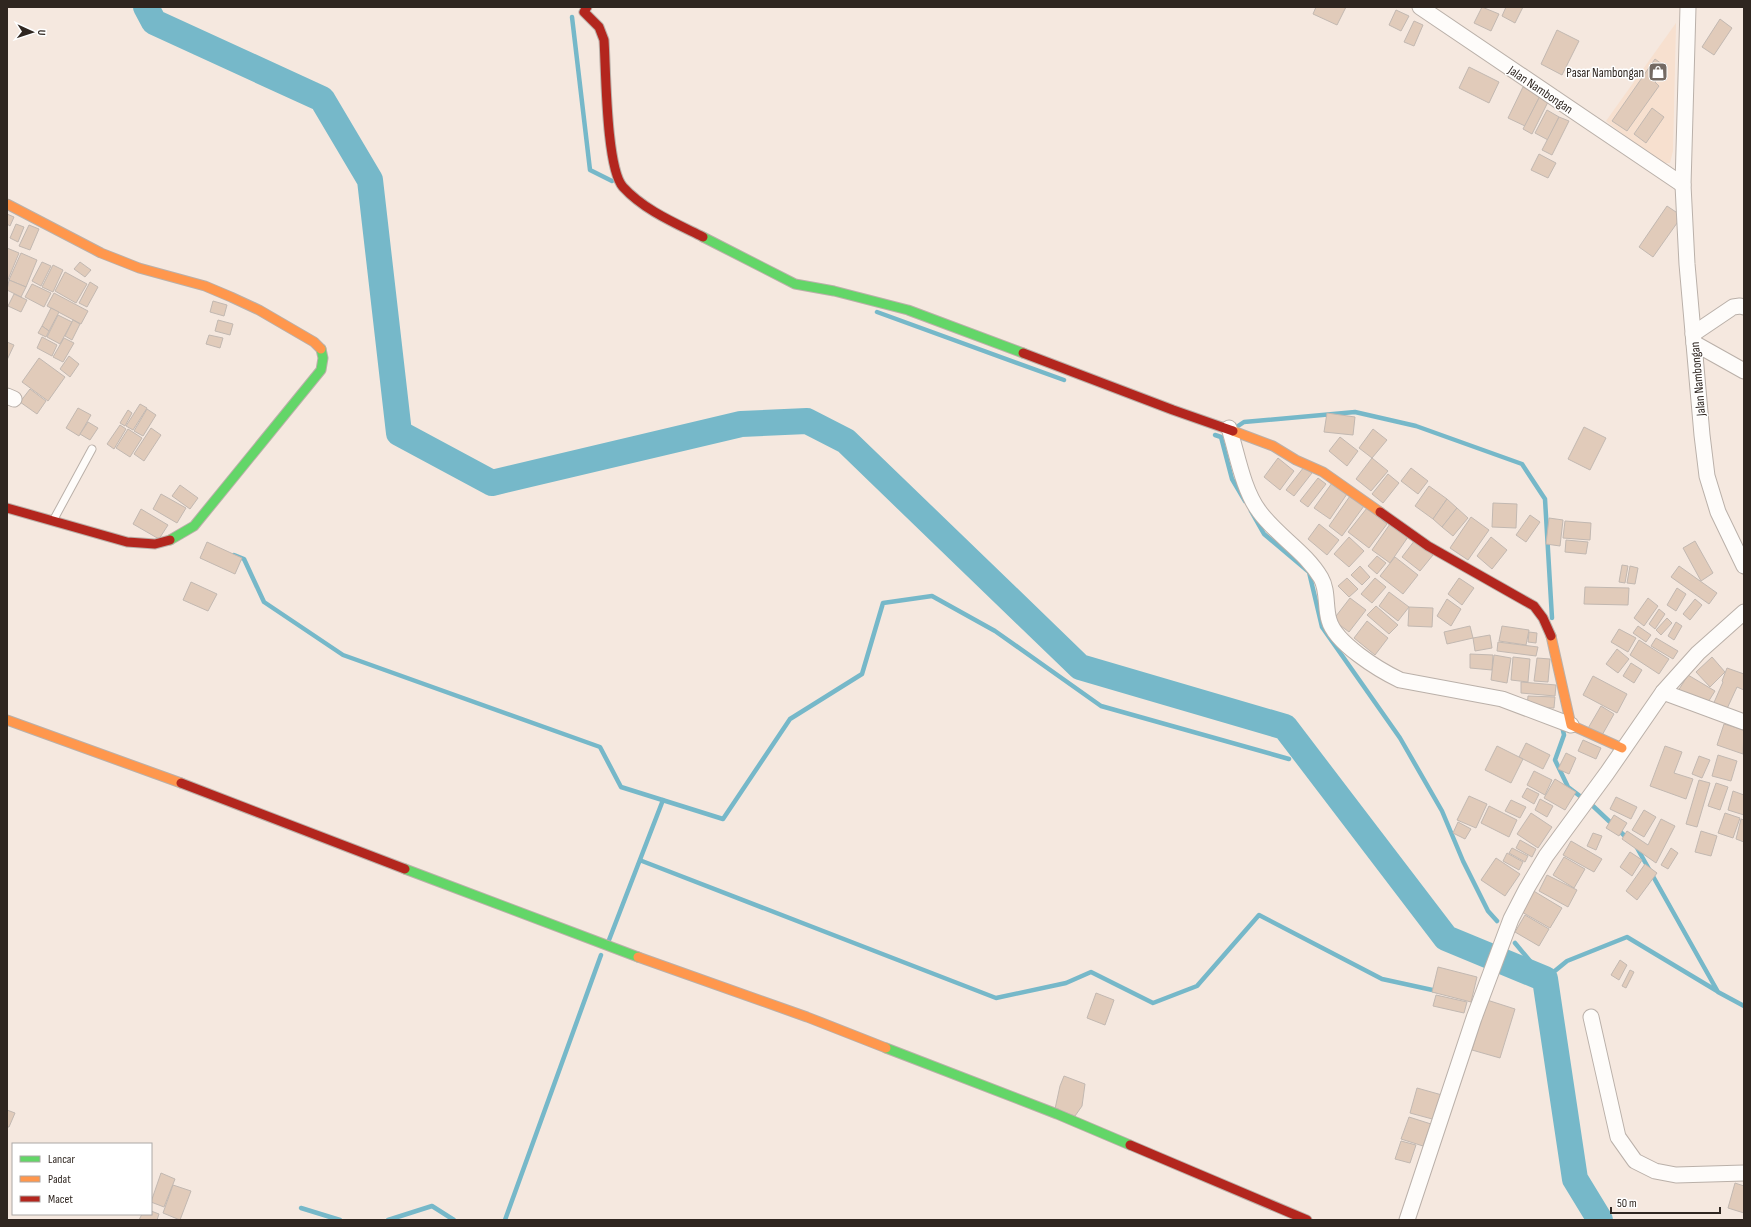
<svg xmlns="http://www.w3.org/2000/svg" width="1751" height="1227" viewBox="0 0 1751 1227" font-family="'Sofia Sans Condensed',sans-serif">
<rect width="100%" height="100%" fill="#f5e8df"/>
<path fill="#f7e0cf" d="M 1676,23 L 1673,151 L 1670,163 L 1660,163 L 1606,121 Z"/>
<g fill="none" stroke-linecap="round" stroke-linejoin="round">
<g stroke="#76b8c9" stroke-width="4.5">
<path d="M 572,17 L 590,170 L 612,181"/>
<path d="M 877,312 L 1064,380"/>
<path d="M 1238,426 L 1244,422 L 1355,412 L 1416,426 L 1522,464 L 1545,499 L 1552,618"/>
<path d="M 1215,435 L 1221,437 L 1232,479 L 1245,501"/>
<path d="M 1251,511 L 1264,534 L 1309,572 L 1322,627 L 1400,738 L 1442,811 L 1463,861 L 1488,911 L 1497,921"/>
<path d="M 234,555 L 244,559 L 264,602 L 343,655 L 600,747 L 621,787 L 723,819 L 790,719 L 862,674 L 883,603 L 932,596 L 995,631 L 1101,706 L 1289,759"/>
<path d="M 1562,726 L 1564,735 L 1555,760 L 1568,787 L 1593,806 L 1628,839"/>
<path d="M 1636,846 L 1718,992 L 1744,1006"/>
<path d="M 642,861 L 996,998 L 1066,983 L 1091,972 L 1153,1003 L 1197,986 L 1259,915 L 1382,979 L 1437,991"/>
<path d="M 609,940 L 663,800"/>
<path d="M 1515,943 L 1545,979 L 1567,961 L 1627,937 L 1717,991"/>
<path d="M 301,1208 L 340,1220"/>
<path d="M 388,1220 L 432,1206 L 454,1220"/>
<path d="M 505,1220 L 601,955"/>
</g>
<path stroke="#76b8c9" stroke-width="26" d="M 146,7 L 154,22 L 322,99 L 370,180 L 399,433 L 492,483 L 741,424 L 807,421 L 846,441 L 1080,667 L 1285,727 L 1446,938 L 1545,979 L 1575,1179 L 1600,1220"/>
</g>
<g fill="#e1cbba" stroke="#c2b8b1">
<path d="M 1316,7 L 1346,7 L 1337,25 L 1313,14 Z"/>
<path d="M 1482,7 L 1499,14 L 1491,31 L 1474,23 Z"/>
<path d="M 1506,7 L 1523,7 L 1515,23 L 1502,16 Z"/>
<path d="M 1396,10 L 1409,16 L 1401,31 L 1389,25 Z"/>
<path d="M 1720,19 L 1732,28 L 1714,55 L 1702,47 Z"/>
<path d="M 1414,21 L 1423,25 L 1414,46 L 1404,42 Z"/>
<path d="M 1557,30 L 1579,41 L 1562,75 L 1541,64 Z"/>
<path d="M 1655,59 L 1666,67 L 1655,82 L 1659,86 L 1627,131 L 1612,121 Z"/>
<path d="M 1469,67 L 1499,82 L 1489,103 L 1459,88 Z"/>
<path d="M 1523,87 L 1540,96 L 1525,126 L 1508,118 Z"/>
<path d="M 1540,96 L 1549,100 L 1532,134 L 1523,129 Z"/>
<path d="M 1652,108 L 1664,117 L 1646,143 L 1634,134 Z"/>
<path d="M 1547,110 L 1559,117 L 1548,140 L 1535,133 Z"/>
<path d="M 1559,117 L 1569,121 L 1552,155 L 1542,150 Z"/>
<path d="M 1539,154 L 1556,163 L 1548,178 L 1531,170 Z"/>
<path d="M 1667,206 L 1682,216 L 1653,257 L 1639,247 Z"/>
<path d="M 7,214 L 14,217 L 10,226 L 7,224 Z"/>
<path d="M 16,224 L 24,227 L 18,242 L 10,238 Z"/>
<path d="M 29,225 L 39,229 L 30,250 L 19,246 Z"/>
<path d="M 7,248 L 19,253 L 7,282 Z"/>
<path d="M 21,253 L 37,260 L 26,287 L 9,280 Z"/>
<path d="M 42,262 L 51,266 L 41,286 L 32,281 Z"/>
<path d="M 80,262 L 91,270 L 85,277 L 74,269 Z"/>
<path d="M 53,265 L 63,270 L 53,292 L 42,287 Z"/>
<path d="M 65,272 L 87,284 L 76,303 L 55,291 Z"/>
<path d="M 9,280 L 26,287 L 21,297 L 7,290 Z"/>
<path d="M 90,282 L 98,287 L 87,307 L 79,303 Z"/>
<path d="M 32,284 L 51,293 L 44,307 L 25,297 Z"/>
<path d="M 54,293 L 88,311 L 81,324 L 47,306 Z"/>
<path d="M 14,294 L 27,300 L 21,312 L 8,306 Z"/>
<path d="M 213,301 L 227,305 L 224,316 L 210,312 Z"/>
<path d="M 51,308 L 59,312 L 49,331 L 42,326 Z"/>
<path d="M 58,315 L 72,322 L 60,344 L 47,337 Z"/>
<path d="M 73,320 L 80,324 L 72,340 L 65,336 Z"/>
<path d="M 218,320 L 233,324 L 230,335 L 215,331 Z"/>
<path d="M 42,326 L 49,331 L 46,337 L 38,333 Z"/>
<path d="M 209,335 L 223,338 L 220,348 L 206,344 Z"/>
<path d="M 42,337 L 57,345 L 52,356 L 37,348 Z"/>
<path d="M 64,338 L 74,343 L 63,362 L 53,357 Z"/>
<path d="M 7,342 L 14,345 L 7,360 Z"/>
<path d="M 69,356 L 79,364 L 70,377 L 60,369 Z"/>
<path d="M 39,358 L 65,377 L 48,401 L 22,382 Z"/>
<path d="M 30,389 L 46,401 L 37,414 L 20,402 Z"/>
<path d="M 140,404 L 147,408 L 133,430 L 126,426 Z"/>
<path d="M 78,408 L 91,415 L 79,436 L 66,428 Z"/>
<path d="M 147,409 L 156,415 L 143,436 L 134,431 Z"/>
<path d="M 128,410 L 132,413 L 125,426 L 120,423 Z"/>
<path d="M 1327,413 L 1355,417 L 1353,435 L 1324,432 Z"/>
<path d="M 88,422 L 98,428 L 90,440 L 80,434 Z"/>
<path d="M 120,425 L 126,429 L 114,449 L 107,444 Z"/>
<path d="M 1584,427 L 1606,438 L 1590,470 L 1568,459 Z"/>
<path d="M 151,428 L 161,435 L 144,461 L 134,454 Z"/>
<path d="M 128,429 L 142,438 L 130,457 L 116,448 Z"/>
<path d="M 1373,429 L 1387,440 L 1372,458 L 1359,448 Z"/>
<path d="M 1340,437 L 1358,451 L 1347,466 L 1329,451 Z"/>
<path d="M 1278,458 L 1294,471 L 1280,490 L 1264,477 Z"/>
<path d="M 1372,458 L 1388,471 L 1371,491 L 1356,479 Z"/>
<path d="M 1304,467 L 1312,473 L 1294,496 L 1286,490 Z"/>
<path d="M 1411,468 L 1428,481 L 1418,494 L 1401,481 Z"/>
<path d="M 1388,474 L 1399,483 L 1383,503 L 1372,494 Z"/>
<path d="M 1318,478 L 1326,484 L 1308,507 L 1300,501 Z"/>
<path d="M 1332,483 L 1347,494 L 1330,519 L 1314,508 Z"/>
<path d="M 180,485 L 198,498 L 190,509 L 172,496 Z"/>
<path d="M 1429,486 L 1447,499 L 1433,519 L 1415,506 Z"/>
<path d="M 161,494 L 186,508 L 177,523 L 153,509 Z"/>
<path d="M 1350,496 L 1364,506 L 1342,536 L 1329,526 Z"/>
<path d="M 1447,499 L 1457,508 L 1442,527 L 1433,519 Z"/>
<path d="M 1493,503 L 1517,504 L 1516,528 L 1492,527 Z"/>
<path d="M 1367,508 L 1387,524 L 1369,548 L 1348,532 Z"/>
<path d="M 1457,508 L 1468,518 L 1453,536 L 1442,527 Z"/>
<path d="M 141,509 L 168,525 L 159,539 L 133,524 Z"/>
<path d="M 1530,515 L 1540,522 L 1526,542 L 1516,535 Z"/>
<path d="M 1471,517 L 1489,530 L 1468,560 L 1450,548 Z"/>
<path d="M 1549,518 L 1563,520 L 1560,546 L 1546,544 Z"/>
<path d="M 1565,521 L 1591,523 L 1590,540 L 1563,538 Z"/>
<path d="M 1319,524 L 1339,540 L 1327,555 L 1308,539 Z"/>
<path d="M 1390,524 L 1408,537 L 1390,563 L 1372,550 Z"/>
<path d="M 1349,537 L 1364,551 L 1349,567 L 1334,554 Z"/>
<path d="M 1491,537 L 1507,550 L 1492,569 L 1477,556 Z"/>
<path d="M 1415,540 L 1433,555 L 1420,571 L 1402,557 Z"/>
<path d="M 1566,540 L 1588,542 L 1586,554 L 1565,552 Z"/>
<path d="M 1695,541 L 1713,573 L 1701,581 L 1683,548 Z"/>
<path d="M 207,542 L 242,558 L 235,574 L 200,558 Z"/>
<path d="M 1377,556 L 1386,563 L 1377,574 L 1368,566 Z"/>
<path d="M 1395,557 L 1418,575 L 1403,594 L 1380,576 Z"/>
<path d="M 1622,565 L 1628,566 L 1625,583 L 1619,582 Z"/>
<path d="M 1360,566 L 1370,577 L 1362,585 L 1351,575 Z"/>
<path d="M 1630,566 L 1638,568 L 1635,584 L 1627,583 Z"/>
<path d="M 1679,566 L 1717,593 L 1709,604 L 1671,577 Z"/>
<path d="M 1347,578 L 1358,589 L 1349,597 L 1338,586 Z"/>
<path d="M 1375,578 L 1386,587 L 1372,603 L 1361,594 Z"/>
<path d="M 1459,578 L 1474,588 L 1462,605 L 1448,594 Z"/>
<path d="M 191,582 L 217,594 L 208,611 L 183,600 Z"/>
<path d="M 1585,587 L 1629,588 L 1628,605 L 1584,604 Z"/>
<path d="M 1677,588 L 1686,594 L 1676,611 L 1667,605 Z"/>
<path d="M 1389,592 L 1409,607 L 1398,621 L 1379,606 Z"/>
<path d="M 1350,598 L 1366,610 L 1349,632 L 1333,620 Z"/>
<path d="M 1648,598 L 1658,606 L 1644,626 L 1634,618 Z"/>
<path d="M 1447,599 L 1461,609 L 1451,626 L 1437,616 Z"/>
<path d="M 1695,599 L 1702,605 L 1690,620 L 1683,614 Z"/>
<path d="M 1376,606 L 1398,625 L 1389,634 L 1367,615 Z"/>
<path d="M 1409,607 L 1433,608 L 1432,627 L 1408,626 Z"/>
<path d="M 1659,609 L 1665,614 L 1655,629 L 1649,624 Z"/>
<path d="M 1667,618 L 1672,623 L 1661,635 L 1656,630 Z"/>
<path d="M 1367,621 L 1388,638 L 1375,655 L 1354,638 Z"/>
<path d="M 1676,622 L 1682,626 L 1674,640 L 1668,636 Z"/>
<path d="M 1470,626 L 1473,638 L 1447,644 L 1444,632 Z"/>
<path d="M 1502,626 L 1529,630 L 1526,645 L 1499,641 Z"/>
<path d="M 1638,626 L 1651,635 L 1646,642 L 1633,633 Z"/>
<path d="M 1619,629 L 1636,638 L 1628,652 L 1611,642 Z"/>
<path d="M 1529,632 L 1537,633 L 1536,643 L 1528,642 Z"/>
<path d="M 1490,635 L 1492,648 L 1475,651 L 1473,638 Z"/>
<path d="M 1656,638 L 1678,651 L 1673,659 L 1651,646 Z"/>
<path d="M 1639,640 L 1669,659 L 1659,674 L 1630,655 Z"/>
<path d="M 1498,642 L 1538,647 L 1536,656 L 1497,651 Z"/>
<path d="M 1617,649 L 1629,659 L 1618,673 L 1606,664 Z"/>
<path d="M 1470,654 L 1493,655 L 1492,670 L 1470,668 Z"/>
<path d="M 1494,655 L 1511,658 L 1507,683 L 1491,680 Z"/>
<path d="M 1513,657 L 1530,659 L 1528,682 L 1511,680 Z"/>
<path d="M 1712,657 L 1725,672 L 1710,687 L 1696,672 Z"/>
<path d="M 1537,658 L 1550,659 L 1548,682 L 1534,681 Z"/>
<path d="M 1631,663 L 1642,670 L 1634,683 L 1623,676 Z"/>
<path d="M 1727,668 L 1744,674 L 1744,690 L 1737,687 L 1725,713 L 1712,707 L 1723,682 L 1722,681 Z"/>
<path d="M 1688,675 L 1715,691 L 1705,707 L 1678,691 Z"/>
<path d="M 1593,676 L 1627,694 L 1617,713 L 1583,695 Z"/>
<path d="M 1521,682 L 1556,685 L 1555,696 L 1521,693 Z"/>
<path d="M 1528,696 L 1555,697 L 1554,708 L 1527,707 Z"/>
<path d="M 1601,706 L 1614,714 L 1601,737 L 1587,730 Z"/>
<path d="M 1724,724 L 1744,730 L 1743,754 L 1717,745 Z"/>
<path d="M 1583,740 L 1601,748 L 1596,759 L 1578,751 Z"/>
<path d="M 1526,743 L 1550,755 L 1543,769 L 1519,757 Z"/>
<path d="M 1497,746 L 1523,759 L 1511,783 L 1485,770 Z"/>
<path d="M 1665,746 L 1682,752 L 1674,773 L 1693,779 L 1686,799 L 1650,786 Z"/>
<path d="M 1566,753 L 1576,758 L 1569,774 L 1558,769 Z"/>
<path d="M 1718,755 L 1737,761 L 1731,781 L 1712,776 Z"/>
<path d="M 1699,756 L 1710,760 L 1702,778 L 1692,774 Z"/>
<path d="M 1534,771 L 1552,780 L 1545,795 L 1527,785 Z"/>
<path d="M 1555,779 L 1576,792 L 1565,810 L 1544,798 Z"/>
<path d="M 1699,780 L 1710,783 L 1697,827 L 1686,824 Z"/>
<path d="M 1716,783 L 1728,787 L 1720,810 L 1708,806 Z"/>
<path d="M 1527,788 L 1539,794 L 1534,804 L 1522,797 Z"/>
<path d="M 1733,791 L 1744,795 L 1744,815 L 1728,810 Z"/>
<path d="M 1469,796 L 1487,804 L 1476,828 L 1457,820 Z"/>
<path d="M 1616,797 L 1637,807 L 1631,819 L 1610,809 Z"/>
<path d="M 1540,799 L 1553,806 L 1547,817 L 1535,810 Z"/>
<path d="M 1511,800 L 1526,807 L 1520,818 L 1505,811 Z"/>
<path d="M 1489,806 L 1517,820 L 1509,837 L 1481,823 Z"/>
<path d="M 1644,810 L 1656,817 L 1644,837 L 1632,830 Z"/>
<path d="M 1531,813 L 1552,827 L 1538,848 L 1517,834 Z"/>
<path d="M 1725,813 L 1740,818 L 1733,838 L 1718,833 Z"/>
<path d="M 1614,815 L 1627,823 L 1619,836 L 1606,828 Z"/>
<path d="M 1661,819 L 1675,826 L 1656,863 L 1622,839 L 1627,831 L 1648,845 Z"/>
<path d="M 1741,819 L 1744,820 L 1744,842 L 1736,839 Z"/>
<path d="M 1458,822 L 1471,829 L 1465,839 L 1453,833 Z"/>
<path d="M 1701,831 L 1717,836 L 1711,856 L 1695,852 Z"/>
<path d="M 1593,833 L 1602,836 L 1596,850 L 1587,846 Z"/>
<path d="M 1520,840 L 1536,849 L 1532,857 L 1516,848 Z"/>
<path d="M 1571,841 L 1602,859 L 1594,872 L 1563,855 Z"/>
<path d="M 1512,848 L 1528,856 L 1525,862 L 1509,853 Z"/>
<path d="M 1671,848 L 1678,853 L 1668,869 L 1661,865 Z"/>
<path d="M 1630,852 L 1642,860 L 1632,876 L 1620,867 Z"/>
<path d="M 1507,853 L 1523,862 L 1519,870 L 1503,861 Z"/>
<path d="M 1564,857 L 1585,869 L 1574,888 L 1553,875 Z"/>
<path d="M 1496,858 L 1520,874 L 1505,896 L 1481,880 Z"/>
<path d="M 1645,864 L 1657,873 L 1637,900 L 1626,891 Z"/>
<path d="M 1547,875 L 1577,890 L 1568,907 L 1539,891 Z"/>
<path d="M 1532,890 L 1562,908 L 1550,928 L 1520,911 Z"/>
<path d="M 1525,915 L 1549,929 L 1539,946 L 1515,932 Z"/>
<path d="M 1620,960 L 1627,965 L 1619,980 L 1611,975 Z"/>
<path d="M 1438,967 L 1477,977 L 1471,1002 L 1432,992 Z"/>
<path d="M 1630,970 L 1634,972 L 1626,988 L 1622,986 Z"/>
<path d="M 1096,993 L 1114,1000 L 1105,1025 L 1087,1018 Z"/>
<path d="M 1436,995 L 1467,1002 L 1464,1013 L 1433,1006 Z"/>
<path d="M 1487,1000 L 1515,1009 L 1500,1058 L 1472,1050 Z"/>
<path d="M 1064,1076 L 1085,1084 L 1082,1106 L 1075,1116 L 1055,1109 L 1060,1086 Z"/>
<path d="M 1417,1088 L 1442,1095 L 1436,1120 L 1410,1113 Z"/>
<path d="M 7,1110 L 15,1113 L 9,1127 L 7,1127 Z"/>
<path d="M 1409,1117 L 1431,1124 L 1423,1146 L 1401,1139 Z"/>
<path d="M 1401,1141 L 1416,1145 L 1410,1163 L 1395,1159 Z"/>
<path d="M 161,1173 L 175,1179 L 164,1207 L 151,1202 Z"/>
<path d="M 1735,1183 L 1744,1186 L 1744,1213 L 1728,1208 Z"/>
<path d="M 173,1185 L 191,1191 L 180,1220 L 163,1213 Z"/>
<path d="M 151,1211 L 159,1214 L 157,1220 L 139,1220 L 142,1214 L 151,1214 Z"/>
</g>
<g fill="none" stroke-linecap="round" stroke-linejoin="round">
<defs>
<path id="lane" d="M 54,519 L 92,449"/>
<g id="street">
<path d="M 1420,7 L 1683,185"/>
<path d="M 1688,7 L 1683,185 L 1687,264 L 1702,435 L 1707,476 L 1718,512 L 1744,566"/>
<path d="M 1693,334 L 1733,307 L 1740,306 L 1744,307"/>
<path d="M 1694,343 L 1744,371"/>
<path d="M 7,396 L 14,399"/>
<path d="M 1229,428 C 1237,453 1243,490 1259,511 C 1277,536 1305,551 1321,578 C 1328,590 1325,607 1329,620 C 1335,643 1379,670 1400,680 L 1502,699 L 1571,725"/>
<path d="M 1663,692 L 1744,722"/>
<path d="M 1591,1017 L 1618,1137 L 1635,1161 L 1655,1171 L 1676,1175 L 1744,1173"/>
<path d="M 1407,1220 L 1474,1018 L 1511,919 L 1527,888 L 1546,856 L 1607,773 L 1663,692 L 1698,653 L 1744,612"/>
</g>
<g id="fast">
<path d="M 703,237 L 795,284 L 834,291 L 908,310 L 1023,353"/>
<path d="M 170,540 L 194,526 L 321,370 L 323,358 L 321,349"/>
<path d="M 405,869 L 638,957"/>
<path d="M 886,1048 L 1057,1114 L 1130,1145"/>
</g>
<g id="slow">
<path d="M 7,204 L 101,253 L 139,268 L 205,286 L 231,297 L 259,310 L 314,342 L 321,349"/>
<path d="M 1233,431 L 1273,446 L 1296,460 L 1323,472 L 1380,512"/>
<path d="M 1551,636 L 1571,725 L 1622,748"/>
<path d="M 7,720 L 181,783"/>
<path d="M 638,957 L 807,1017 L 886,1048"/>
</g>
<g id="jam">
<path d="M 587,7 L 584,12 L 599,27 L 604,40 C 606,69 606,168 623,187 C 644,210 675,223 703,237"/>
<path d="M 1023,353 L 1173,410 L 1233,431"/>
<path d="M 7,508 L 127,542 L 155,544 L 170,540"/>
<path d="M 1380,512 L 1428,546 L 1534,606 L 1543,618 L 1551,636"/>
<path d="M 181,783 L 405,869"/>
<path d="M 1130,1145 L 1307,1220"/>
</g>
</defs>
<use href="#lane" stroke="#bab0a9" stroke-width="9"/>
<use href="#street" stroke="#bab0a9" stroke-width="17"/>
<use href="#fast" stroke="#bab0a9" stroke-width="11"/>
<use href="#slow" stroke="#bab0a9" stroke-width="11"/>
<use href="#jam" stroke="#bab0a9" stroke-width="11"/>
<use href="#lane" stroke="#fefcfa" stroke-width="7"/>
<use href="#street" stroke="#fefcfa" stroke-width="15"/>
<use href="#fast" stroke="#63d668" stroke-width="9"/>
<use href="#slow" stroke="#ff974d" stroke-width="9"/>
<use href="#jam" stroke="#b3261e" stroke-width="9"/>
</g>
<defs>
<symbol id="shop-square" viewBox="-11 -11 22 22"><rect x="-9" y="-9" width="18" height="18" rx="4" fill="#746a63" stroke="#fff"/><path d="M-5-2.5h2.3a2.7 3.5 0 0 1 5.4 0H5L5.5 6h-11ZM-1.5-2.5h3a1.5 2.3 0 0 0-3 0Z" fill="#fff"/></symbol>
</defs>
<g fill-rule="evenodd">
<use href="#shop-square" x="1647" y="61" width="22" height="22"/>
</g>
<g text-anchor="middle" stroke-width="3" stroke-linejoin="round" paint-order="stroke">
<g font-size="13" fill="#2f2620" stroke="#fff" text-anchor="end">
<text x="1644" y="77">Pasar Nambongan</text>
</g>
<g font-size="13" fill="#2f2620" stroke="#fff">
<text transform="translate(1541 89) rotate(34)" y="5">Jalan Nambongan</text>
<text transform="translate(1697 379) rotate(-95)" y="5">Jalan Nambongan</text>
</g>
</g>
<rect width="1751" height="1227" fill="none" stroke="#2f2620" stroke-width="16"/>
<rect x="12" y="1143" width="140" height="72" fill="#ffffff" stroke="#aca8a6"/>
<rect x="20" y="1156" width="20" height="6" fill="#63d668" stroke="#aca8a6"/>
<text x="48" y="1163" font-size="12" fill="#2f2620">Lancar</text>
<rect x="20" y="1176" width="20" height="6" fill="#ff974d" stroke="#aca8a6"/>
<text x="48" y="1183" font-size="12" fill="#2f2620">Padat</text>
<rect x="20" y="1196" width="20" height="6" fill="#b3261e" stroke="#aca8a6"/>
<text x="48" y="1203" font-size="12" fill="#2f2620">Macet</text>
<g transform="translate(32 32) rotate(93)" stroke="#ffffff" stroke-width="3" paint-order="stroke">
<path d="M0-3L7 15L0 10L-7 15Z" fill="#2f2620"/>
<text y="-6" font-size="11" font-weight="bold" text-anchor="middle" fill="#2f2620">U</text>
</g>
<path d="M1611 1207v6h109v-6" fill="none" stroke="#2f2620" stroke-width="2"/>
<text x="1617" y="1207" font-size="12" fill="#2f2620" stroke="#ffffff" stroke-width="3" paint-order="stroke">50 m</text>
</svg>
